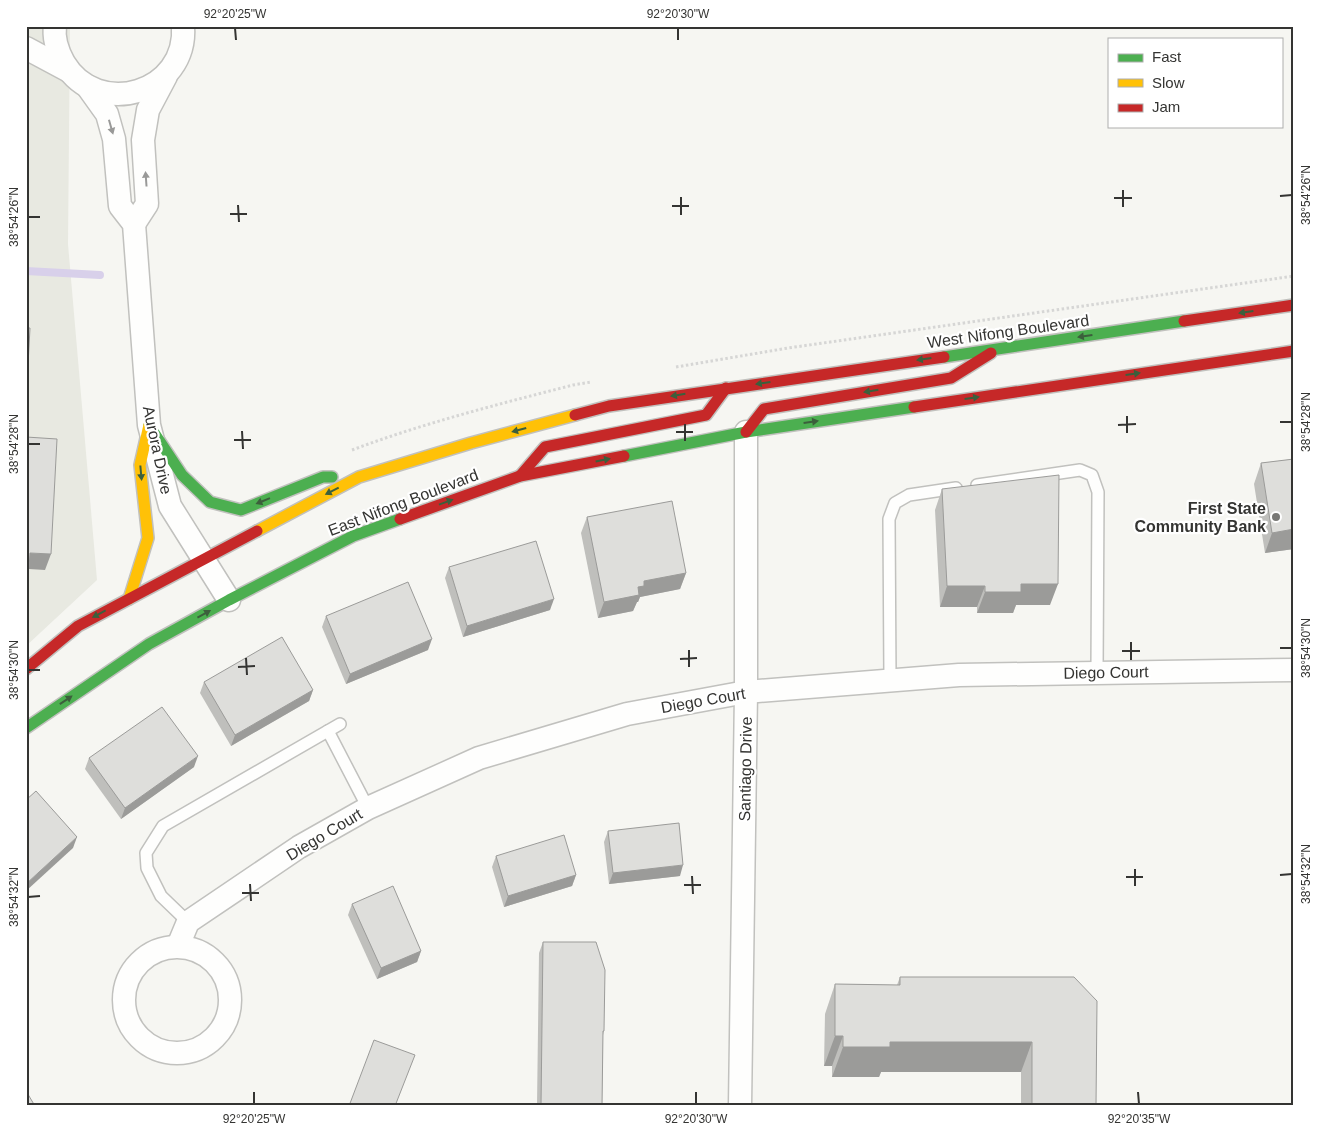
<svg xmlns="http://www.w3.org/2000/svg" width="1320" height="1132" viewBox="0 0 1320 1132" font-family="Arial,sans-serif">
<rect width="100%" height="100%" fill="#f6f6f2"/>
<path fill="#e8e9e1" d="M 26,26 L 70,26 L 68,244 L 97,580 L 26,646 Z"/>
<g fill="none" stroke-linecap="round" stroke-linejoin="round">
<path stroke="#d8d0ea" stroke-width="8" d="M 26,271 L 100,275"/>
<defs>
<g id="lane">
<path d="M 977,485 L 1080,470 L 1092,475 L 1098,492 L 1097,673"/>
<path d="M 890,680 L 889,519 L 895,503 L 909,495 L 956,488"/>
<path d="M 328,731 L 368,808"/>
<path d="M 188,922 L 161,896 L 147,868 L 146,853 L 163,826 L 340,724"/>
</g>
<g id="street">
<path d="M 55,26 C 53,39 58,52 64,63 C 98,120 188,93 183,26"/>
<path d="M 26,48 L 69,71"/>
<path d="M 87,86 L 107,114 L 114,139 L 120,206 L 134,224 L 149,425 L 170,506 L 229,600"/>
<path d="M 134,224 L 147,204 L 143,140 L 148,110 L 166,76"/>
<path d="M 178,946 L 188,922 L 299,847 L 368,808 L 479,758 L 627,714 L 746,692 L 959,675 L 1294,670"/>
<circle cx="177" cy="1000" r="53"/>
<path d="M 740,1106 L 746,692 L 746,432"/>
</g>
<g id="fast">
<path d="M 944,357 L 1184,321"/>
<path d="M 149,425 L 182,475 L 210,502 L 241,510 L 323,477 L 332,477"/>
<path d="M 624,456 L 746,432 L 914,407"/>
<path d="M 26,728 L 149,644 L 229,600 L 353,536 L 400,519"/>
</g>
<g id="slow">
<path d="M 257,531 L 359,477 L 471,443 L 575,415"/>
<path d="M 129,599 L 148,538 L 140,465 L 149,425"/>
</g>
<g id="jam">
<path d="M 1184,321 L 1294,305"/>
<path d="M 914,407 L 1294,351"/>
<path d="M 575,415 L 609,406 L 944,357"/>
<path d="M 746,432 L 764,409 L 951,378 L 991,353"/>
<path d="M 520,476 L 545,447 L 706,415 L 726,388"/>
<path d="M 400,519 L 520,476 L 624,456"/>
<path d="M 26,669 L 78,626 L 257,531"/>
</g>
</defs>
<use href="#lane" stroke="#c1c1be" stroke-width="14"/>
<use href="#street" stroke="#c1c1be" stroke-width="25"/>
<use href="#fast" stroke="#c1c1be" stroke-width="14"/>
<use href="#slow" stroke="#c1c1be" stroke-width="14"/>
<use href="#jam" stroke="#c1c1be" stroke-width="14"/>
<g stroke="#d6d6d5" stroke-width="3" stroke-dasharray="2.5 2.5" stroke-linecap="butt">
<path d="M 676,367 L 788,348 L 1294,276"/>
<path d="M 352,450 C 424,423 499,404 573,385 L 591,382"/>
</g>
<use href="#lane" stroke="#fefefd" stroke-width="11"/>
<use href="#street" stroke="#fefefd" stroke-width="22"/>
<use href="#fast" stroke="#4caf50" stroke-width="11"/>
<use href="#slow" stroke="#ffc107" stroke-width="11"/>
<use href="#jam" stroke="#c62828" stroke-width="11"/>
</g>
<g fill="#bfbfbc">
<path d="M 1294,459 L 1294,549 L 1265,553 L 1254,484 L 1261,463 Z"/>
<path d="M 942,489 L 1050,605 L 1016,605 L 1013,613 L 977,613 L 977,607 L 940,607 L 935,510 Z"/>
<path d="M 587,517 L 686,573 L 680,589 L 640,597 L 638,602 L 637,602 L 633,611 L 598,618 L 581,533 Z"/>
<path d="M 449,567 L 550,610 L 463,637 L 445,578 Z"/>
<path d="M 326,616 L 428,650 L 346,684 L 322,627 Z"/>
<path d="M 204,682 L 313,690 L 309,701 L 231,746 L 200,693 Z"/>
<path d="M 89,758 L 194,767 L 121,819 L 85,769 Z"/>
<path d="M 608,831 L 680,876 L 609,884 L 604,842 Z"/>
<path d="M 496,856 L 576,875 L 572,886 L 504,907 L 492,867 Z"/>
<path d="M 352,904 L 421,951 L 417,962 L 377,979 L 348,915 Z"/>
<path d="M 543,942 L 604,1031 L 603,1035 L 602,1106 L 537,1106 L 539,953 Z"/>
<path d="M 900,977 L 1074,977 L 1096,1106 L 1021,1106 L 1021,1072 L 881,1072 L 879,1077 L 832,1077 L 832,1066 L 824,1066 L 825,1014 L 835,984 L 897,985 Z"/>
</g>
<g fill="#9b9b99">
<path d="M 1294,529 L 1294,549 L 1265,553 L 1272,533 Z"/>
<path d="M 30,553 L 51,554 L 45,570 L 29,569 L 26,576 L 26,570 Z"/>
<path d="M 686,573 L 680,589 L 640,597 L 638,602 L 637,602 L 633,611 L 598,618 L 604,602 L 638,587 L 644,581 Z"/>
<path d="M 1021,584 L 1058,584 L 1050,605 L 1016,605 L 1013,613 L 977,613 L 985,592 Z"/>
<path d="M 947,586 L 985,586 L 977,607 L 940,607 Z"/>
<path d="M 554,599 L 550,610 L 463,637 L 467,626 Z"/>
<path d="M 432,639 L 428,650 L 346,684 L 350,674 Z"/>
<path d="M 313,690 L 309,701 L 231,746 L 235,735 Z"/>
<path d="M 198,756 L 194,767 L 121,819 L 125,808 Z"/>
<path d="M 77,837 L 73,848 L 26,891 L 26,884 Z"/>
<path d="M 683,865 L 680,876 L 609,884 L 613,873 Z"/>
<path d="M 576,875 L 572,886 L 504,907 L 508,896 Z"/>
<path d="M 421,951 L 417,962 L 377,979 L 381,968 Z"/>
<path d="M 835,1036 L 843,1036 L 832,1066 L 824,1066 Z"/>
<path d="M 890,1042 L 1032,1042 L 1021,1072 L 881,1072 L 879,1077 L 832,1077 L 843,1047 Z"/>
</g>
<g fill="#dededb" stroke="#9b9b99">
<path d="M 26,328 L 30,328 L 26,402 Z"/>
<path d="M 26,437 L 57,439 L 51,554 L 30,553 L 29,568 L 26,570 Z"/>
<path d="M 1294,459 L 1294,529 L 1272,533 L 1261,463 Z"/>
<path d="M 1059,475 L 1058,584 L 1021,584 L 1021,592 L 985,592 L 985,586 L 947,586 L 942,489 Z"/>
<path d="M 672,501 L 686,573 L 644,581 L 644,586 L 638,587 L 639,595 L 604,602 L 587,517 Z"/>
<path d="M 536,541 L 554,599 L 467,626 L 449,567 Z"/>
<path d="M 408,582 L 432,639 L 350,674 L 326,616 Z"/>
<path d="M 282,637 L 313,690 L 235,735 L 204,682 Z"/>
<path d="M 162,707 L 198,756 L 125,808 L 89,758 Z"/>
<path d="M 36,791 L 77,837 L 26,884 L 26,800 Z"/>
<path d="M 679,823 L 683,865 L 613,873 L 608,831 Z"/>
<path d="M 564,835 L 576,875 L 508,896 L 496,856 Z"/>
<path d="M 393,886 L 421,951 L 381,968 L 352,904 Z"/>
<path d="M 543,942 L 596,942 L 605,970 L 604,1031 L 603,1031 L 602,1106 L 541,1106 Z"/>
<path d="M 900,977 L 1074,977 L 1097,1001 L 1096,1106 L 1032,1106 L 1032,1042 L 890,1042 L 890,1047 L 843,1047 L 843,1036 L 835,1036 L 835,984 L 900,985 Z"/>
<path d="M 374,1040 L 415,1055 L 395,1106 L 349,1106 Z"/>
<path d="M 26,1091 L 35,1106 L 26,1106 Z"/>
</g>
<defs><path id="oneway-solid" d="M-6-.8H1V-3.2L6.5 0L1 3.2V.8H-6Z" transform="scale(1.25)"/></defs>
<g fill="#999998">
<use href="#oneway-solid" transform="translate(111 127) rotate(74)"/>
<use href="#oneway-solid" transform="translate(146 179) rotate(-94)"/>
</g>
<g fill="#3c5f3c">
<use href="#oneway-solid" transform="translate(1246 312) rotate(172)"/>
<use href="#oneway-solid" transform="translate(1085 336) rotate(172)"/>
<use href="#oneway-solid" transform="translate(924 359) rotate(172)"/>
<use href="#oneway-solid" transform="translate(1133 374) rotate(-8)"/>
<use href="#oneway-solid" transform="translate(763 383) rotate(172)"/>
<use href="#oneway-solid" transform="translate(871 391) rotate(171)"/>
<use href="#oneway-solid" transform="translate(678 395) rotate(171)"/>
<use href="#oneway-solid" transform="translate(972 398) rotate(-8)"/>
<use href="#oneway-solid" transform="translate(811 422) rotate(-8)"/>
<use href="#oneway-solid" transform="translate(519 430) rotate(165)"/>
<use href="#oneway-solid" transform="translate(603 460) rotate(-11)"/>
<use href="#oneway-solid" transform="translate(141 473) rotate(85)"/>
<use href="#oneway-solid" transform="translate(332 491) rotate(153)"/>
<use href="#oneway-solid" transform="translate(263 501) rotate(158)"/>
<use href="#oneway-solid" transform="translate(446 502) rotate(-20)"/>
<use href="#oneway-solid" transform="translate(99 614) rotate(152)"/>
<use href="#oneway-solid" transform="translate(204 614) rotate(-29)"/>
<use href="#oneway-solid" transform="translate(66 700) rotate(-34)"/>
</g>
<path fill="none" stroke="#343432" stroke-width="2" d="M 235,28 L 236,40M 678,28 L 678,40M 1123,190 L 1123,207M 1280,196 L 1292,195M 681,197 L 681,215M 1114,198 L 1132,198M 238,205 L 239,222M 672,206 L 689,206M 230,214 L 247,214M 28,217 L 40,217M 1127,416 L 1127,433M 1280,422 L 1292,422M 685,424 L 685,441M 1118,425 L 1136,424M 242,431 L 243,449M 676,432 L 693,432M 234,440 L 251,440M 28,444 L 40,444M 1131,642 L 1131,660M 1280,648 L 1292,648M 689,650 L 689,667M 1122,651 L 1140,651M 246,658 L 247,675M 680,659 L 697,658M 238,667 L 255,666M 28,670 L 40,670M 1135,869 L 1135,886M 1280,875 L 1292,874M 692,876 L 693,894M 1126,877 L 1143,877M 250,884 L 251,901M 684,885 L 701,885M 242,893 L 259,893M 28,897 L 40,896M 254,1092 L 254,1104M 696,1092 L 696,1104M 1138,1092 L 1139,1104"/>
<circle fill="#787875" stroke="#fff" stroke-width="2" cx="1276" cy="517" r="5"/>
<g text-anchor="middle" stroke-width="4.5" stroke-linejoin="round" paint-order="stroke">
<g font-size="16" fill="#343432" stroke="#fff">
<text transform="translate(1008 331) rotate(-8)" y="6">West Nifong Boulevard</text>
<text transform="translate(158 450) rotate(78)" y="6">Aurora Drive</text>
<text transform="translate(403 502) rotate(-21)" y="6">East Nifong Boulevard</text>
<text transform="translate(1106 672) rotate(-1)" y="6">Diego Court</text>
<text transform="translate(703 700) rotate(-10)" y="6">Diego Court</text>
<text transform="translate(745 769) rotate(-89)" y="6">Santiago Drive</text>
<text transform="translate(324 834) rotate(-31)" y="6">Diego Court</text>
</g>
<g font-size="16" font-weight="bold" fill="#343432" stroke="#fff" text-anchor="end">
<text x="1266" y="514">First State<tspan x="1266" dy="18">Community Bank</tspan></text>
</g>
</g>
<rect width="1320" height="1132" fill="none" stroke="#ffffff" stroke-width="55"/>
<rect x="1108" y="38" width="175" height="90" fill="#ffffff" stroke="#aeaead"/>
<rect x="1118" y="54" width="25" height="8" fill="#4caf50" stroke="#aeaead"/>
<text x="1152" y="62" font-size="15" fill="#343432">Fast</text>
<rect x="1118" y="79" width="25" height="8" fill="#ffc107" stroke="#aeaead"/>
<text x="1152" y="88" font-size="15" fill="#343432">Slow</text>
<rect x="1118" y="104" width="25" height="8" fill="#c62828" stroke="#aeaead"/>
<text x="1152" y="112" font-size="15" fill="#343432">Jam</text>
<rect x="28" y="28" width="1264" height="1076" fill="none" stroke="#343432" stroke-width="2"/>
<g font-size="12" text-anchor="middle" fill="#343432">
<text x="235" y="18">92°20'25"W</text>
<text x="678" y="18">92°20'30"W</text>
<text transform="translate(1306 195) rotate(-90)" y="4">38°54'26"N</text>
<text transform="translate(14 217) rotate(-90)" y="4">38°54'26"N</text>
<text transform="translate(1306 422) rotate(-90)" y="4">38°54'28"N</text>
<text transform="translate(14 444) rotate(-90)" y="4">38°54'28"N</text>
<text transform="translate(1306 648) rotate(-90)" y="4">38°54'30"N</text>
<text transform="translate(14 670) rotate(-90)" y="4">38°54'30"N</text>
<text transform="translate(1306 874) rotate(-90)" y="4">38°54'32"N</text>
<text transform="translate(14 897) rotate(-90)" y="4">38°54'32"N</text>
<text x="254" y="1123">92°20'25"W</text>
<text x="696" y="1123">92°20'30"W</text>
<text x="1139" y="1123">92°20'35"W</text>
</g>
</svg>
